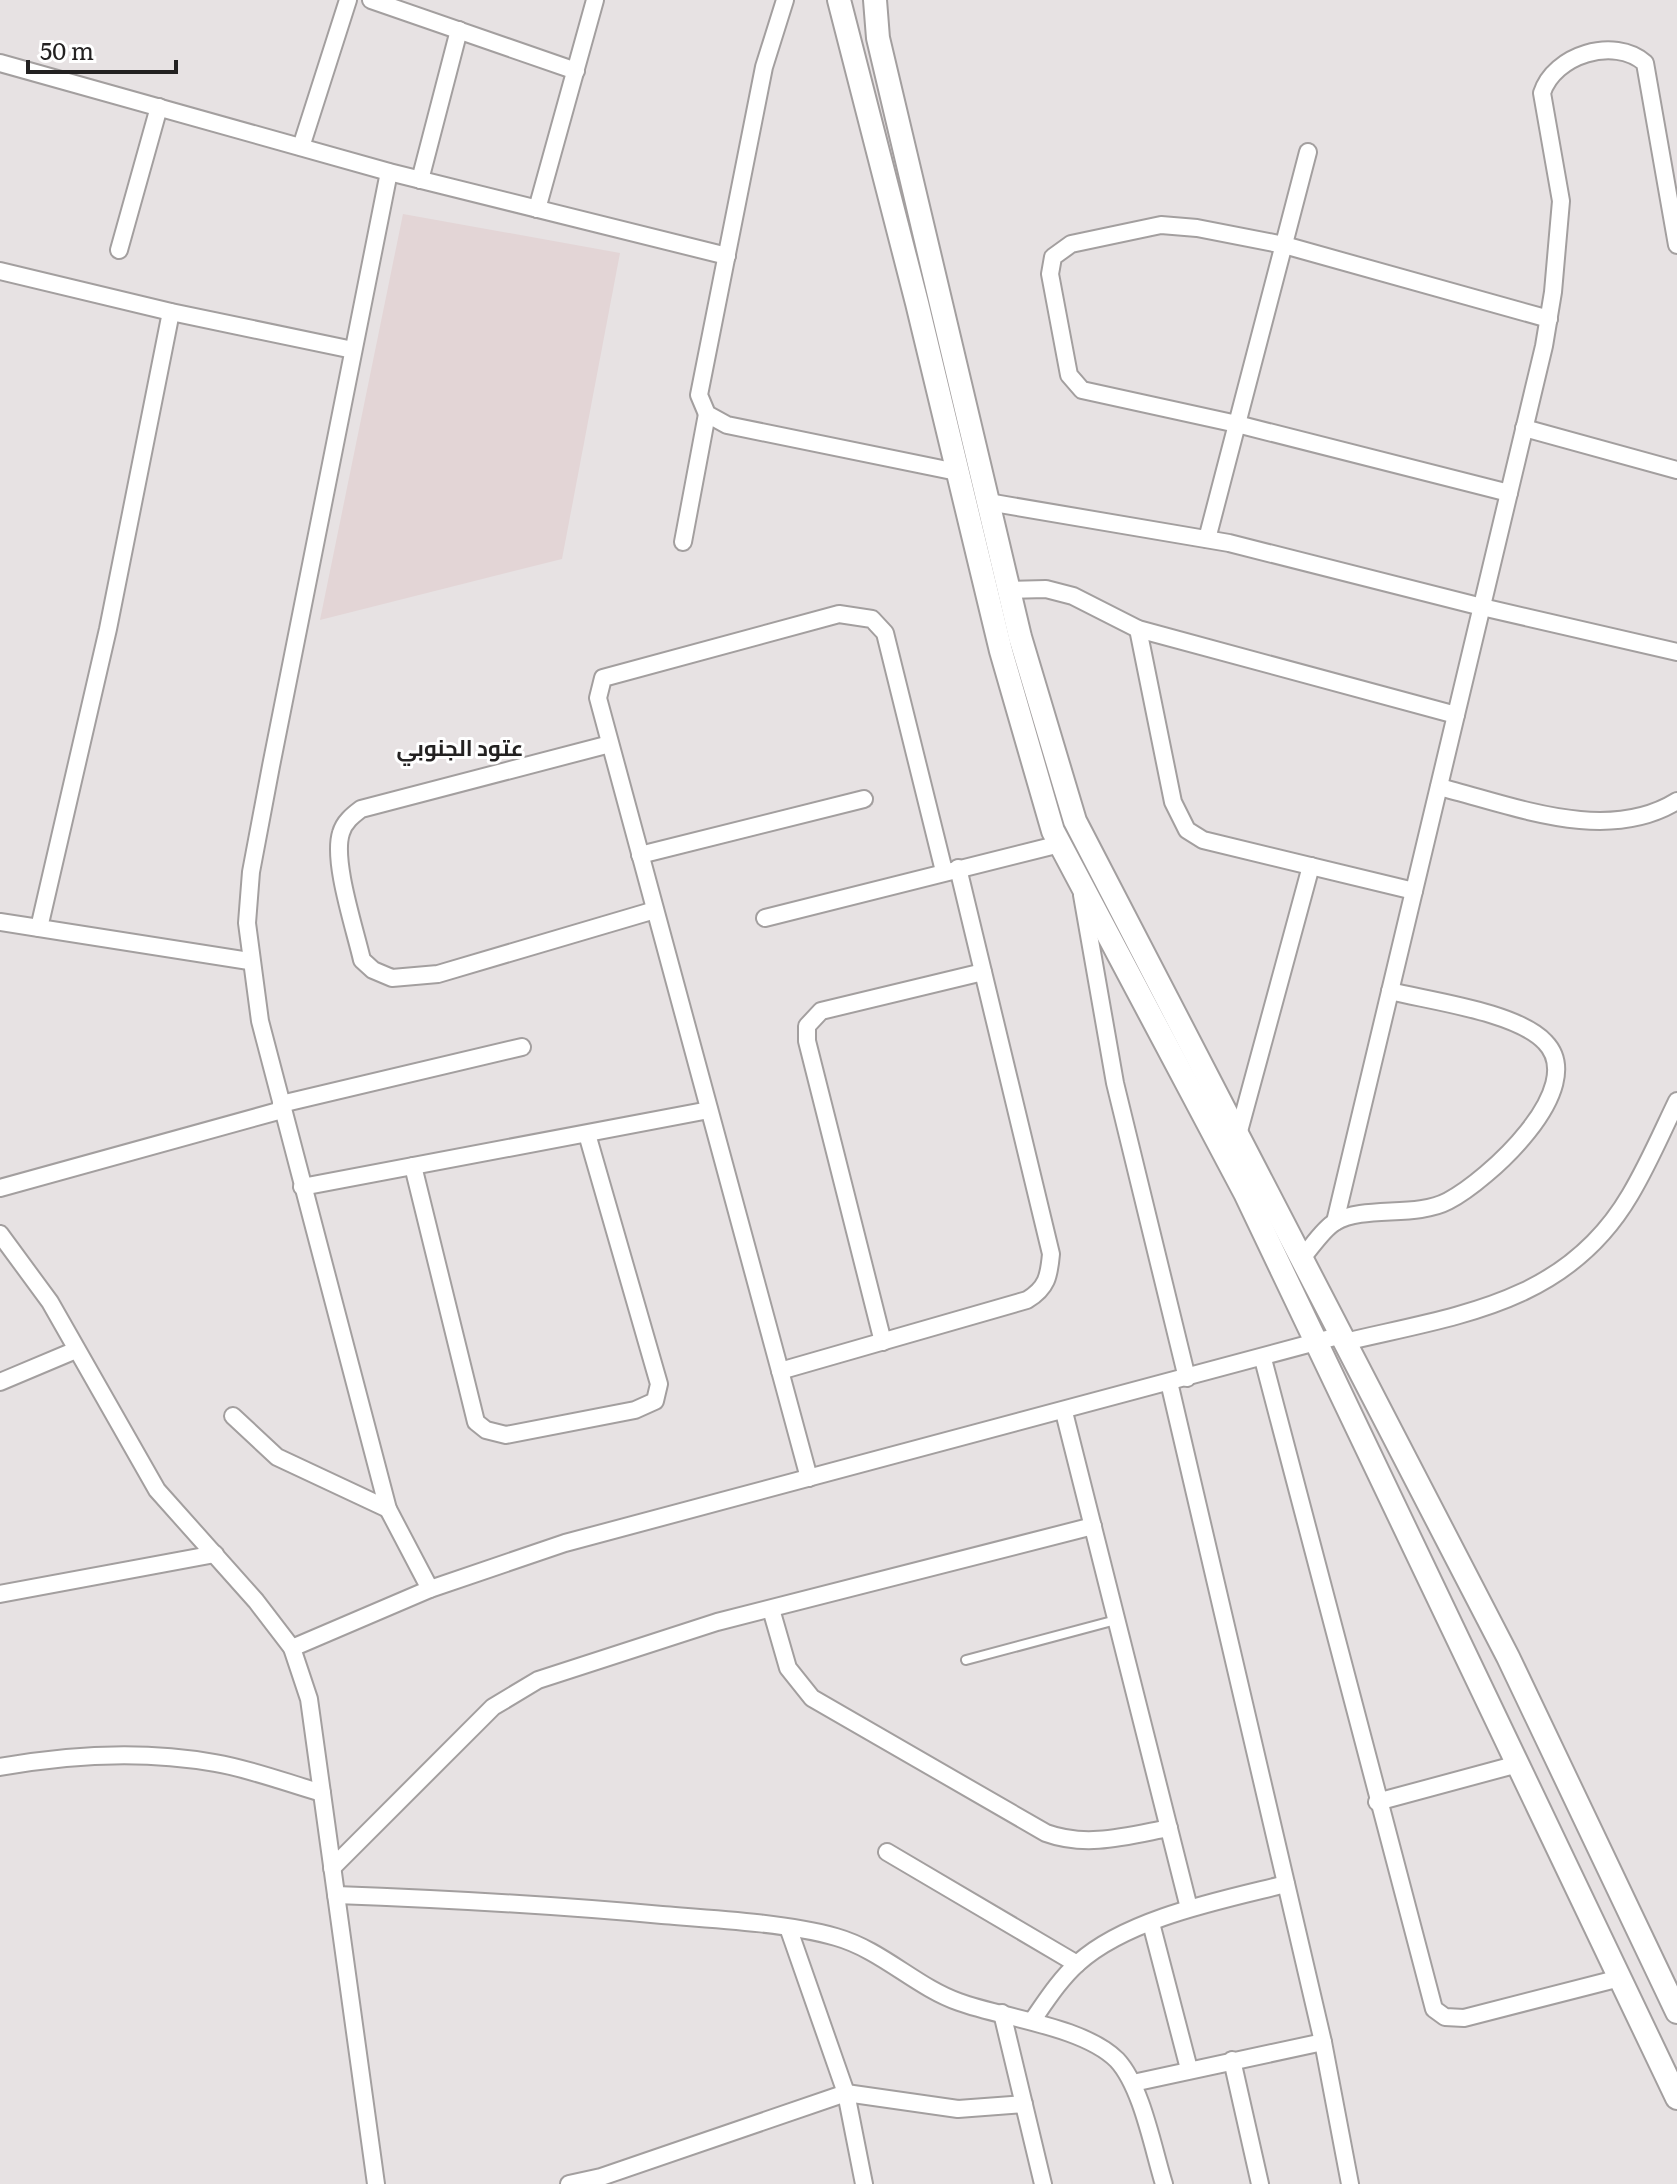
<svg xmlns="http://www.w3.org/2000/svg" width="1677" height="2184" viewBox="0 0 1677 2184" font-family="Literata,Cairo,serif">
<rect width="100%" height="100%" fill="#e7e2e3"/>
<path fill="#e3d5d6" d="M 403,214 L 620,253 L 562,559 L 320,620 Z"/>
<g fill="none" stroke-linecap="round" stroke-linejoin="round">
<defs>
<path id="lane" d="M 966,1660 L 1116,1620"/>
<g id="street">
<path d="M 371,0 L 576,71"/>
<path d="M 785,0 L 764,67 L 699,395 L 707,414 L 727,425 L 957,472"/>
<path d="M 0,63 L 389,172 L 727,256"/>
<path d="M 301,147 L 348,0"/>
<path d="M 389,172 L 271,766 L 251,872 L 247,923 L 260,1021 L 388,1509 L 430,1589"/>
<path d="M 420,180 L 459,30"/>
<path d="M 537,209 L 595,0"/>
<path d="M 119,250 L 159,107"/>
<path d="M 0,271 L 171,312 L 353,350"/>
<path d="M 171,312 L 108,629 L 39,928 L 249,961"/>
<path d="M 1524,428 L 1677,470"/>
<path d="M 1509,493 L 1237,424 L 1082,390 L 1069,375 L 1050,274 L 1053,257 L 1071,244 L 1161,225 L 1197,228 L 1284,245 L 1549,319"/>
<path d="M 988,502 L 1229,543 L 1482,607 L 1677,652"/>
<path d="M 1207,539 L 1308,152"/>
<path d="M 683,542 L 707,414"/>
<path d="M 1009,590 L 1046,589 L 1073,596 L 1138,629 L 1456,715"/>
<path d="M 1138,629 L 1173,802 L 1187,830 L 1203,840 L 1414,891"/>
<path d="M 610,744 L 361,809 C 353,815 344,822 341,833 C 332,861 355,929 362,960 L 373,970 L 392,978 L 438,974 L 655,910"/>
<path d="M 1439,787 C 1512,805 1606,845 1677,801"/>
<path d="M 640,855 L 864,799"/>
<path d="M 1082,895 L 1115,1083 L 1187,1378"/>
<path d="M 765,918 L 1060,844"/>
<path d="M 0,922 L 39,928"/>
<path d="M 281,1104 L 522,1047"/>
<path d="M 1238,1135 L 1311,866"/>
<path d="M 413,1166 L 476,1422 L 486,1430 L 506,1435 L 635,1410 L 655,1401 L 659,1384 L 587,1134"/>
<path d="M 302,1187 L 709,1110"/>
<path d="M 0,1188 L 282,1110"/>
<path d="M 1335,1222 L 1544,346 L 1553,292 L 1561,201 L 1542,93 C 1554,55 1614,36 1645,63 L 1677,245"/>
<path d="M 0,1234 L 50,1302 L 157,1490 L 256,1601 L 292,1648 L 309,1699 L 376,2184"/>
<path d="M 1302,1258 C 1311,1248 1323,1229 1335,1222 C 1364,1205 1416,1218 1448,1201 C 1487,1181 1590,1088 1545,1042 C 1517,1012 1430,1001 1390,991"/>
<path d="M 883,1342 L 807,1041 L 807,1026 L 821,1011 L 983,972"/>
<path d="M 1345,1342 C 1458,1315 1566,1304 1630,1195 C 1648,1165 1662,1132 1677,1101"/>
<path d="M 1263,1359 L 1434,2009 L 1445,2017 L 1464,2018 L 1620,1978"/>
<path d="M 780,1371 L 1027,1300 C 1047,1288 1049,1276 1051,1254 L 958,868"/>
<path d="M 0,1382 L 76,1350"/>
<path d="M 1169,1382 L 1323,2042 L 1350,2184"/>
<path d="M 1064,1412 L 1189,1908"/>
<path d="M 233,1416 L 277,1457 L 388,1509"/>
<path d="M 809,1478 L 598,698 L 603,678 L 839,614 L 872,619 L 885,633 L 944,871"/>
<path d="M 0,1594 L 215,1554"/>
<path d="M 771,1609 L 788,1668 L 812,1698 L 1046,1833 C 1087,1848 1127,1836 1169,1828"/>
<path d="M 292,1648 L 430,1589 L 565,1543 L 1342,1335"/>
<path d="M 0,1767 C 72,1754 143,1750 215,1763 C 251,1769 287,1783 322,1793"/>
<path d="M 1377,1802 L 1518,1764"/>
<path d="M 887,1852 L 1077,1964"/>
<path d="M 332,1868 L 493,1707 L 538,1680 L 717,1622 L 1093,1526"/>
<path d="M 336,1895 C 445,1899 553,1905 662,1915 C 714,1919 787,1923 836,1937 C 882,1950 916,1987 959,2002 C 1002,2018 1083,2026 1117,2060 C 1142,2087 1153,2149 1164,2184"/>
<path d="M 1151,1923 L 1189,2069"/>
<path d="M 789,1930 L 846,2093 L 864,2184"/>
<path d="M 1002,2013 L 1043,2184"/>
<path d="M 1032,2021 C 1046,2001 1060,1979 1078,1963 C 1128,1918 1222,1900 1286,1884"/>
<path d="M 1232,2060 L 1260,2184"/>
<path d="M 1133,2083 L 1323,2042"/>
<path d="M 569,2184 L 601,2177 L 846,2093 L 958,2109 L 1024,2104"/>
</g>
<g id="secondary">
<path d="M 839,0 L 917,303 L 1001,651 L 1053,831 L 1245,1193 L 1677,2098"/>
<path d="M 875,0 L 878,38 L 1020,637 L 1075,821 L 1508,1657 L 1677,2012"/>
</g>
</defs>
<use href="#lane" stroke="#a39f9f" stroke-width="12"/>
<use href="#street" stroke="#a39f9f" stroke-width="20"/>
<use href="#secondary" stroke="#a39f9f" stroke-width="26"/>
<use href="#lane" stroke="#fff" stroke-width="8"/>
<use href="#street" stroke="#fff" stroke-width="16"/>
<use href="#secondary" stroke="#fff" stroke-width="22"/>
</g>
<g text-anchor="middle" stroke-width="6" stroke-linejoin="round" paint-order="stroke">
<g font-size="22" font-weight="bold" fill="#232121" stroke="#fff">
<text x="460" y="756">عتود الجنوبي</text>
</g>
</g>
<path d="M28 60v12h148v-12" fill="none" stroke="#232121" stroke-width="4"/>
<text x="40" y="60" font-size="24" fill="#232121" stroke="#ffffff" stroke-width="6" paint-order="stroke">50 m</text>
</svg>
